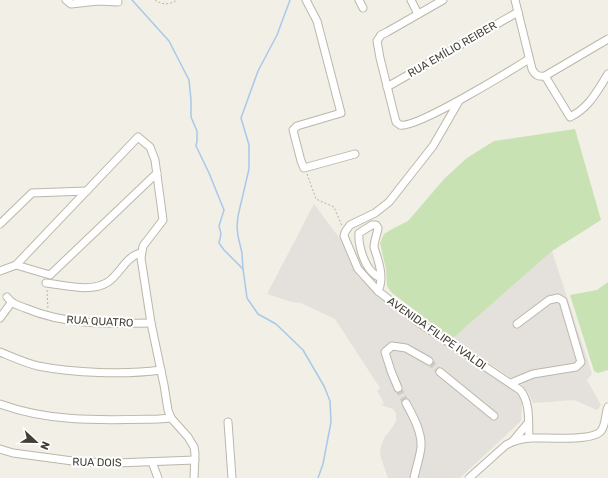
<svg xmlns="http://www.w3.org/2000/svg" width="608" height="478" viewBox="0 0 608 478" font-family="Rubik,sans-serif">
<rect width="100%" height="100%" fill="#f1efe6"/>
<g fill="#e4e0db">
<path d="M 314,204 L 340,239 L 357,276 L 396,308 L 511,388 L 522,400 L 521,421 L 460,478 L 388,478 L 381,458 L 380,450 L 384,438 L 392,428 L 396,421 L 396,413 L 393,409 L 381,405 L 384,403 L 377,391 L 380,388 L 335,319 L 301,303 L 292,302 L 267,294 Z"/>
<path d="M 552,251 L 592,374 L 587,380 L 601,405 L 597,410 L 574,400 L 533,403 L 528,392 L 522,385 L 452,339 Z"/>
</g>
<g fill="#c9e2b3">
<path d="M 575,129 L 601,220 L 552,251 L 452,339 L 391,292 L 387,286 L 386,269 L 380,243 L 384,234 L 394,228 L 408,221 L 445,178 L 467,158 L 494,141 Z"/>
<path d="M 608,282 L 608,370 L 598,373 L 594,371 L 570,295 L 597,290 Z"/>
</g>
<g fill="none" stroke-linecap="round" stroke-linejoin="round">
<g stroke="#a8c9e9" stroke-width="1.5">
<path d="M 132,0 L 169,41 L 189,80 L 191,100 L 191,117 L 197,131 L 197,141 L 196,146 L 209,173 L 224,210 L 219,226 L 221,234 L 219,243 L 224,250 L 243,269 L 247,298 L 258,314 L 276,324 L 303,350 L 324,386 L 330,401 L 331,422 L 323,464 L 318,478"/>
<path d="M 243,269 L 242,253 L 238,236 L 237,227 L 238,216 L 249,169 L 249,145 L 241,118 L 258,71 L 277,35 L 290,0"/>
</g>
<g stroke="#ceccc3" stroke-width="7" stroke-dasharray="7 3.5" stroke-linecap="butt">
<path d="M 429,361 L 440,372"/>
<path d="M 398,388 L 406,403"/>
</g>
<defs>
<g id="minor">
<path d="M 66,0 L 71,4 L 98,1 L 118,2"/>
<path d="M 306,0 L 317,21 L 341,113 L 297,126 L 293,130 L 301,161 L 304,168 L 355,154"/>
<path d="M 359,0 L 363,8"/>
<path d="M 411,0 L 418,14"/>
<path d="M 443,0 L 387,32 L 381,35 L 377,41 L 380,58 L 396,122 L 400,125 C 416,129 510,71 529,59"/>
<path d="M 515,0 L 532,69 C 535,75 538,77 545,76 L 608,39"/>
<path d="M 545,76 L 570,117 C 589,108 597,91 608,74"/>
<path d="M 387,87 L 518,12"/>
<path d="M 459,101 L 433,146 L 389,202 L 375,213 L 350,225 L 345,232 L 344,236 L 358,269 L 378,291 L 418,322 L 520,390 C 531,403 528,422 529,438"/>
<path d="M 0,224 L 32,193 L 87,191"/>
<path d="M 16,265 L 50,275 L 157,173"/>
<path d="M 0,271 L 16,265 L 138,137 L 150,147 L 155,160 L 163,220 L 143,246 L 141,258 L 151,323 L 164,385 L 168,410 L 171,418 L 188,437 L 194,447 L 195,454 L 194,478"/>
<path d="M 46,283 C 65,285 91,293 108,282 C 120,274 126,256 141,253"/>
<path d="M 378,291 C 383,281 381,270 378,260 C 377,256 375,251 374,247 C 374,241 377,235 378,228 L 376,225 L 372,225 L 359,233 C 358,245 364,265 373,273 C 375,275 378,277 381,278"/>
<path d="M 7,297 C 12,304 17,305 25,308 C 65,325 108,324 151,323"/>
<path d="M 0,318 L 11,303"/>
<path d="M 0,352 C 12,357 25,363 38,366 C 73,373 125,375 161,370"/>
<path d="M 440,372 L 494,416"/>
<path d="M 511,383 L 533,374 L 576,367 L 581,362 L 563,301 L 558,298 L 549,300 L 517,324"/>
<path d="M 398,388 L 391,371 L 385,352 L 392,346 L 406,348 L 429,361"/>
<path d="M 406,403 C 413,416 422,432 421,447 C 420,457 416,468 414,478"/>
<path d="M 0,404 C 51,423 105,420 159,419 L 171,418"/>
<path d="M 228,422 L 232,478"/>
<path d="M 513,441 L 528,423"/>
<path d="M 0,449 L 13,453 L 80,462 L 116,463 L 195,460"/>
<path d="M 152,462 L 158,478"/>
<path d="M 469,478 L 506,445 C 513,441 520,439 529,438 C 544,437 592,442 601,431 C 606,425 605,414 608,407"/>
</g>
</defs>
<use href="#minor" stroke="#bcb7aa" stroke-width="9"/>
<g stroke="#bcb49d" stroke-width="1" stroke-dasharray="2 2" stroke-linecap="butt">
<path d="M 155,0 C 162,5 169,5 177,0"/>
<path d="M 307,174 L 316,199 L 334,207 L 342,226"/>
<path d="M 47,290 L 48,309"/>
</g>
<use href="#minor" stroke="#fff" stroke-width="7"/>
</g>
<g text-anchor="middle" stroke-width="4" stroke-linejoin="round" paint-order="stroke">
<g font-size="11" fill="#433f36" stroke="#fff">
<text transform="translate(452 49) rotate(-30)" y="4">RUA EMÍLIO REIBER</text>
<text transform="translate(100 321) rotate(3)" y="4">RUA QUATRO</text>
<text transform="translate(437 333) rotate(35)" y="4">AVENIDA FILIPE IVALDI</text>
<text transform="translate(97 462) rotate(1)" y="4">RUA DOIS</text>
</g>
</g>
<g transform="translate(36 442) rotate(112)" stroke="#ffffff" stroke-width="3" paint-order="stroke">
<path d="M0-3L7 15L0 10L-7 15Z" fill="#433f36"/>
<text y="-6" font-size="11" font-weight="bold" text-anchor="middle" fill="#433f36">N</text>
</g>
</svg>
